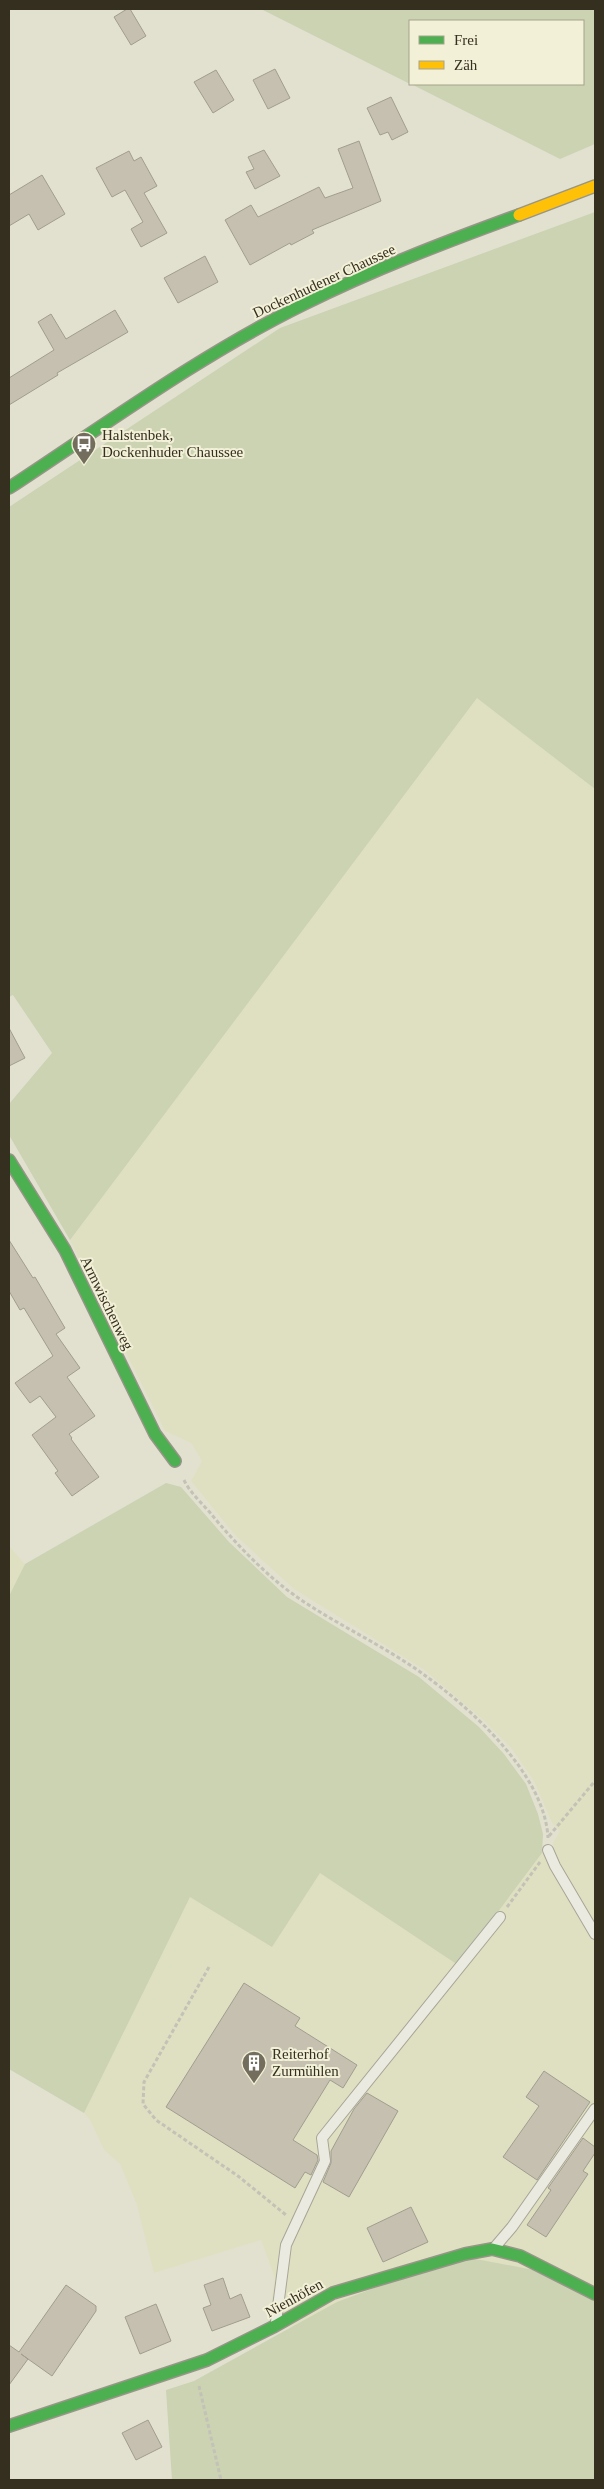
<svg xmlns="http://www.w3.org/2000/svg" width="604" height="2489" viewBox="0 0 604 2489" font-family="Georgia,serif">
<rect width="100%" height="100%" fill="#e2e1cf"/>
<g fill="#dfe0c1">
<path d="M 477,697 L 595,789 L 595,2294 L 267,2330 L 275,2278 L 261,2240 L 154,2273 L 137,2205 L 120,2164 L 104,2150 L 90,2120 L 84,2113 L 190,1897 L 320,1873 L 458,1964 L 542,1853 L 548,1859 L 555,1855 L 553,1843 L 560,1831 L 552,1823 L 534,1781 L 512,1749 L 482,1719 L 423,1669 L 294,1589 L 235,1535 L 191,1481 L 202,1461 L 191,1443 L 165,1431 L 70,1240 Z"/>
<path d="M 9,1546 L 25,1564 L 9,1596 Z"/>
</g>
<g fill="#cbd3b3">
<path d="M 261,9 L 595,9 L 595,144 L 560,159 L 411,84 L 583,84 L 583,21 L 410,21 L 410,84 Z"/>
<path d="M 595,212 L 595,789 L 477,698 L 70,1240 L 9,1135 L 9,1104 L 52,1053 L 13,995 L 9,997 L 9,507 L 280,328 Z"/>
<path d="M 166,1483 L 181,1487 L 229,1542 L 287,1597 L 419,1677 L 479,1727 L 504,1754 L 526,1784 L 538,1814 L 543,1834 L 542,1853 L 458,1965 L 320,1873 L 272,1947 L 190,1897 L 84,2113 L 9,2069 L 9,1596 L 25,1564 Z"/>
<path d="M 460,2256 L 534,2270 L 595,2294 L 595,2480 L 172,2480 L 166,2390 L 194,2381 L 337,2302 Z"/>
</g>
<g fill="#c5c0b0" stroke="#a29d8f">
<path d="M 127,9 L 130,9 L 146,36 L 131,45 L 114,17 Z"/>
<path d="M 275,69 L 290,98 L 268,109 L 253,80 Z"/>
<path d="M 216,70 L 234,100 L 213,113 L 194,82 Z"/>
<path d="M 391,97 L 408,132 L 392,140 L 388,132 L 380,135 L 367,108 Z"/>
<path d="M 359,141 L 381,201 L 312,230 L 314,233 L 291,245 L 290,243 L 250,265 L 225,220 L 251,205 L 258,217 L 319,187 L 325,198 L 353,188 L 338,149 Z"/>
<path d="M 264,150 L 280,176 L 255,189 L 246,172 L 254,169 L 248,157 Z"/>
<path d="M 129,151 L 134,161 L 141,157 L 157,186 L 144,193 L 167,233 L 141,247 L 131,229 L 143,222 L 125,190 L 112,197 L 96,168 Z"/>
<path d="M 42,175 L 65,214 L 38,230 L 29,214 L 9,226 L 9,195 Z"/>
<path d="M 205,256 L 218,282 L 178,303 L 164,278 Z"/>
<path d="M 115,310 L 128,332 L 57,373 L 58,375 L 9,405 L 9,378 L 54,350 L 38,322 L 51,314 L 66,339 Z"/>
<path d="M 9,1028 L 25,1058 L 9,1066 Z"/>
<path d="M 9,1240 L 33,1278 L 35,1277 L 65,1328 L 56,1334 L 80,1368 L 67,1377 L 95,1416 L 69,1434 L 72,1438 L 71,1439 L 99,1477 L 72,1496 L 55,1473 L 58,1471 L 32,1435 L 56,1417 L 40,1396 L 30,1403 L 15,1383 L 53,1356 L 24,1308 L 20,1310 L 9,1291 Z"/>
<path d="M 244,1983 L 300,2018 L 295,2026 L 357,2065 L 343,2088 L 330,2080 L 293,2140 L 317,2155 L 318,2160 L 311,2175 L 305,2172 L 295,2188 L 166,2107 Z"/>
<path d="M 544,2071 L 590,2102 L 537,2180 L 503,2157 L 539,2106 L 526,2097 Z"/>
<path d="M 367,2093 L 398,2111 L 349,2197 L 323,2182 L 331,2163 L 331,2151 L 354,2109 Z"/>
<path d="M 583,2138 L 595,2147 L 595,2153 L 583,2171 L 588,2174 L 546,2237 L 527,2225 L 551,2190 L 548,2188 Z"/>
<path d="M 411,2207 L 428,2242 L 383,2262 L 367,2228 Z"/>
<path d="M 223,2278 L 230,2299 L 241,2294 L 250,2317 L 212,2331 L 203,2308 L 211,2305 L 204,2285 Z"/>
<path d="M 66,2285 L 96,2306 L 96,2311 L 52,2376 L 21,2354 L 28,2359 L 9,2385 L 9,2345 L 19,2352 Z"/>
<path d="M 156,2304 L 171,2341 L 140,2354 L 125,2317 Z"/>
<path d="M 148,2420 L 162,2447 L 136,2460 L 122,2433 Z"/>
</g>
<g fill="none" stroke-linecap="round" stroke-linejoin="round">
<defs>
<g id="lane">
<path d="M 548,1850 L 555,1866 L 595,1934"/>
<path d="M 495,2247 L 512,2227 L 595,2109"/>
<path d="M 276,2322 L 286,2245 L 325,2161 L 322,2138 L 500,1917"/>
</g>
<g id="fast">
<path d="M 9,488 C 105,425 199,356 302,305 C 372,270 445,242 519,215"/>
<path d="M 9,1160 L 65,1250 L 155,1434 L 175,1461"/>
<path d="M 9,2426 L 207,2360 L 275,2326 L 333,2293 L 465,2254 L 492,2249 L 520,2256 L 595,2294"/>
</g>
<path id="slow" d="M 519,215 L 595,186"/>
</defs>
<use href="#lane" stroke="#a8a597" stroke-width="12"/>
<use href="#fast" stroke="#979588" stroke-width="14"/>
<use href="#slow" stroke="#979588" stroke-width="14"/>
<g stroke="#c3c2b6" stroke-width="3" stroke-dasharray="4 2.5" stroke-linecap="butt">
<path d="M 184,1480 C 190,1493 203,1504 212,1515 C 234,1542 266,1575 294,1595 C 335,1624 383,1645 423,1674 C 472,1709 545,1775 548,1838"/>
<path d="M 549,1836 L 595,1781"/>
<path d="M 507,1907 L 540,1862"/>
<path d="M 209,1967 L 144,2082 L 143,2104 L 156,2120 L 238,2176 L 286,2215"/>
<path d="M 199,2386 L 221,2480"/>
</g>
<use href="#lane" stroke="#eaeae0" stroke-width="10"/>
<use href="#fast" stroke="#4caf50" stroke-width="11"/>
<use href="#slow" stroke="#ffc107" stroke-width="11"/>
</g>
<defs>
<symbol id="bus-pin" viewBox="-11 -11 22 30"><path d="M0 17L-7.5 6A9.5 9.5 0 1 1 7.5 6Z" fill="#726d5d" stroke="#f2f0d6"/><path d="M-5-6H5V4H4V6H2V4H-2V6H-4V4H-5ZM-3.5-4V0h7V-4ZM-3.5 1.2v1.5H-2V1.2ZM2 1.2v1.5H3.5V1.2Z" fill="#fff"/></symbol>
<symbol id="building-pin" viewBox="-11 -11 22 30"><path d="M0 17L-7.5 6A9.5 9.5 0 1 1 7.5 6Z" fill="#726d5d" stroke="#f2f0d6"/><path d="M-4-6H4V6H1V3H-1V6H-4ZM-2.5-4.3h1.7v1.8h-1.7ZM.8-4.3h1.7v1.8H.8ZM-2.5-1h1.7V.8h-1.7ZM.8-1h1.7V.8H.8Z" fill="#fff"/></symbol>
</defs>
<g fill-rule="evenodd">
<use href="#bus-pin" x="70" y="430" width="28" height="38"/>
<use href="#building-pin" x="240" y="2049" width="28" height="38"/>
</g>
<g text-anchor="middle" stroke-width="4" stroke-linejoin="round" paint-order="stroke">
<g font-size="15" fill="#352f20" stroke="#f2f0d6">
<text transform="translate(324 281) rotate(-25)" y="5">Dockenhudener Chaussee</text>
<text transform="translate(107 1303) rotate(64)" y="5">Armwischenweg</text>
<text transform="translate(294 2298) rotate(-29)" y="5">Nienhöfen</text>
</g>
<g font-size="15" fill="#352f20" stroke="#f2f0d6" text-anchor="start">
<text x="102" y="440">Halstenbek,<tspan x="102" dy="17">Dockenhuder Chaussee</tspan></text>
<text x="272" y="2059">Reiterhof<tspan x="272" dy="17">Zurmühlen</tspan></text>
</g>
</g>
<rect width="604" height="2489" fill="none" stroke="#352f20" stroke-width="20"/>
<rect x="409" y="20" width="175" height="65" fill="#f2f0d6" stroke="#a6a38d"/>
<rect x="419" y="36" width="25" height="8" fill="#4caf50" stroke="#a6a38d"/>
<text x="454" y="45" font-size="15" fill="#352f20">Frei</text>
<rect x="419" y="61" width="25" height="8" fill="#ffc107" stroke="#a6a38d"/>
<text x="454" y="70" font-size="15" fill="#352f20">Zäh</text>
</svg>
